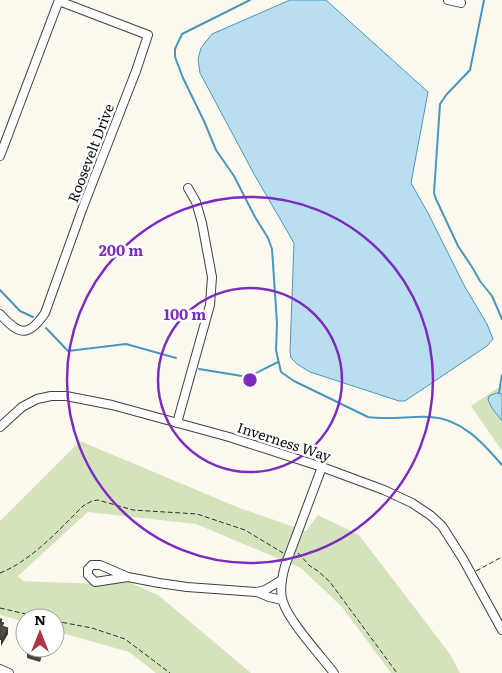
<svg xmlns="http://www.w3.org/2000/svg" width="502" height="673" viewBox="0 0 502 673" font-family="Literata,serif">
<rect width="100%" height="100%" fill="#fdf9ef"/>
<g fill="#d3e4bc">
<path d="M 502,385 L 502,451 L 471,406 Z"/>
<path d="M 80,441 L 237,507 L 306,531 L 318,515 L 359,535 L 450,654 L 460,673 L 391,673 L 342,607 L 301,568 L 196,524 L 88,512 L 18,576 L 23,581 L 98,584 L 128,582 L 158,595 L 251,673 L 156,673 L 129,652 L 55,631 L 55,618 L 25,618 L 25,622 L 0,615 L 0,521 Z"/>
</g>
<g fill="#b9deef" stroke="#4997bd">
<path d="M 290,0 L 326,0 L 428,92 L 411,183 L 428,213 L 465,287 L 487,324 L 493,339 L 487,346 L 405,401 L 399,401 L 310,372 L 297,364 L 291,358 L 290,352 L 294,243 L 254,174 L 200,73 L 198,59 L 201,48 L 212,34 Z"/>
<path d="M 496,393 L 502,394 L 502,421 L 492,408 L 488,400 L 489,396 Z"/>
</g>
<g fill="none" stroke-linecap="round" stroke-linejoin="round">
<g stroke="#4997bd" stroke-width="2">
<path d="M 250,0 L 182,34 L 175,49 L 175,57 L 183,78 L 204,121 L 216,150 L 234,176 L 255,217 L 268,238 L 272,249 L 277,323 L 276,350 L 281,372 L 294,381 L 368,417 C 389,420 410,416 430,417 C 461,418 483,443 502,465"/>
<path d="M 484,0 L 470,70 L 447,94 L 440,104 L 434,193 L 436,199 L 458,246 L 472,267 L 480,281 L 492,296 L 502,319"/>
<path d="M 0,290 L 20,311 L 33,317"/>
<path d="M 46,328 L 68,351 L 126,344 L 176,358"/>
<path d="M 199,369 L 248,377 L 278,362"/>
<path d="M 499,393 L 502,375"/>
</g>
<defs>
<g id="minor">
<path d="M 448,0 L 461,3"/>
<path d="M 0,156 L 59,0"/>
<path d="M 0,314 C 19,335 28,338 45,313 L 83,207 L 136,71 L 148,35 L 59,1"/>
<path d="M 177,423 L 210,305 L 212,277 L 202,223 L 196,202 L 188,188"/>
<path d="M 0,427 L 22,407 L 37,399 L 51,396 L 66,396 L 112,405 L 229,437 L 322,467 L 384,490 L 412,503 L 430,515 L 442,526 L 463,559 L 502,630"/>
<path d="M 322,467 L 285,566 C 282,577 279,591 283,602 C 289,621 320,655 334,673"/>
<path d="M 128,577 L 95,582 L 88,575 L 88,569 L 92,565 L 100,565 L 128,577 L 159,583 L 187,587 L 257,592 L 265,590 L 282,580"/>
<path d="M 257,592 L 269,597 L 282,600"/>
<path d="M 0,669 L 9,673"/>
</g>
</defs>
<use href="#minor" stroke="#404040" stroke-width="10"/>
<g stroke="#2f2f2f" stroke-width="1" stroke-dasharray="5 2.5" stroke-linecap="butt">
<path d="M 298,553 L 310,566 L 318,571 L 330,582 L 397,673"/>
<path d="M 476,571 L 502,557"/>
<path d="M 0,573 C 31,561 60,529 83,506 L 92,501 L 98,500 L 133,510 L 197,514 L 245,530 L 283,553"/>
<path d="M 0,608 L 43,618"/>
<path d="M 55,621 L 92,628 L 125,639 L 170,673"/>
</g>
<use href="#minor" stroke="#fff" stroke-width="8"/>
</g>
<path fill="#484340" d="M 28,648 L 43,648 L 40,662 L 27,658 L 27,653 Z"/>
<g fill="#3b3734">
<path d="M 8,628 L 8,634 L 1,646 L 1,640 Z"/>
<path d="M 42,648 L 43,648 L 40,662 L 40,656 Z"/>
</g>
<g fill="#544e4b" stroke="#3b3734">
<path d="M 0,619 L 2,619 L 1,622 L 4,623 L 2,626 L 8,628 L 1,640 L 0,639 Z"/>
<path d="M 28,648 L 42,648 L 40,656 L 27,653 Z"/>
</g>
<g fill="none" stroke="#7b2cbf" stroke-width="2.5">
<circle cx="250" cy="380" r="92"/>
<circle cx="250" cy="380" r="183"/>
</g>
<g text-anchor="middle" stroke-width="5" stroke-linejoin="round" paint-order="stroke">
<g font-size="14" fill="#0d0d0d" stroke="#fff">
<text transform="translate(91 153) rotate(-69)" y="5">Roosevelt Drive</text>
<text transform="translate(284 442) rotate(18)" y="5">Inverness Way</text>
</g>
</g>
<circle cx="250" cy="380" r="8" fill="#7b2cbf" stroke="#fff" stroke-width="2.5"/>
<g font-size="15" text-anchor="middle" font-weight="bold" fill="#7b2cbf" stroke="#fff" stroke-width="5" stroke-linejoin="round" paint-order="stroke">
<text x="121" y="256">200 m</text>
<text x="185" y="320">100 m</text>
</g>
<g transform="translate(40 633)"><circle r="24" fill="#ffffff" stroke="#9e9e9e"/>
<path d="M0-4L9 19L0 12L-9 19Z" fill="#ac3643"/>
<text y="-8" font-size="14" font-weight="bold" text-anchor="middle" fill="#0d0d0d">N</text>
</g>
</svg>
